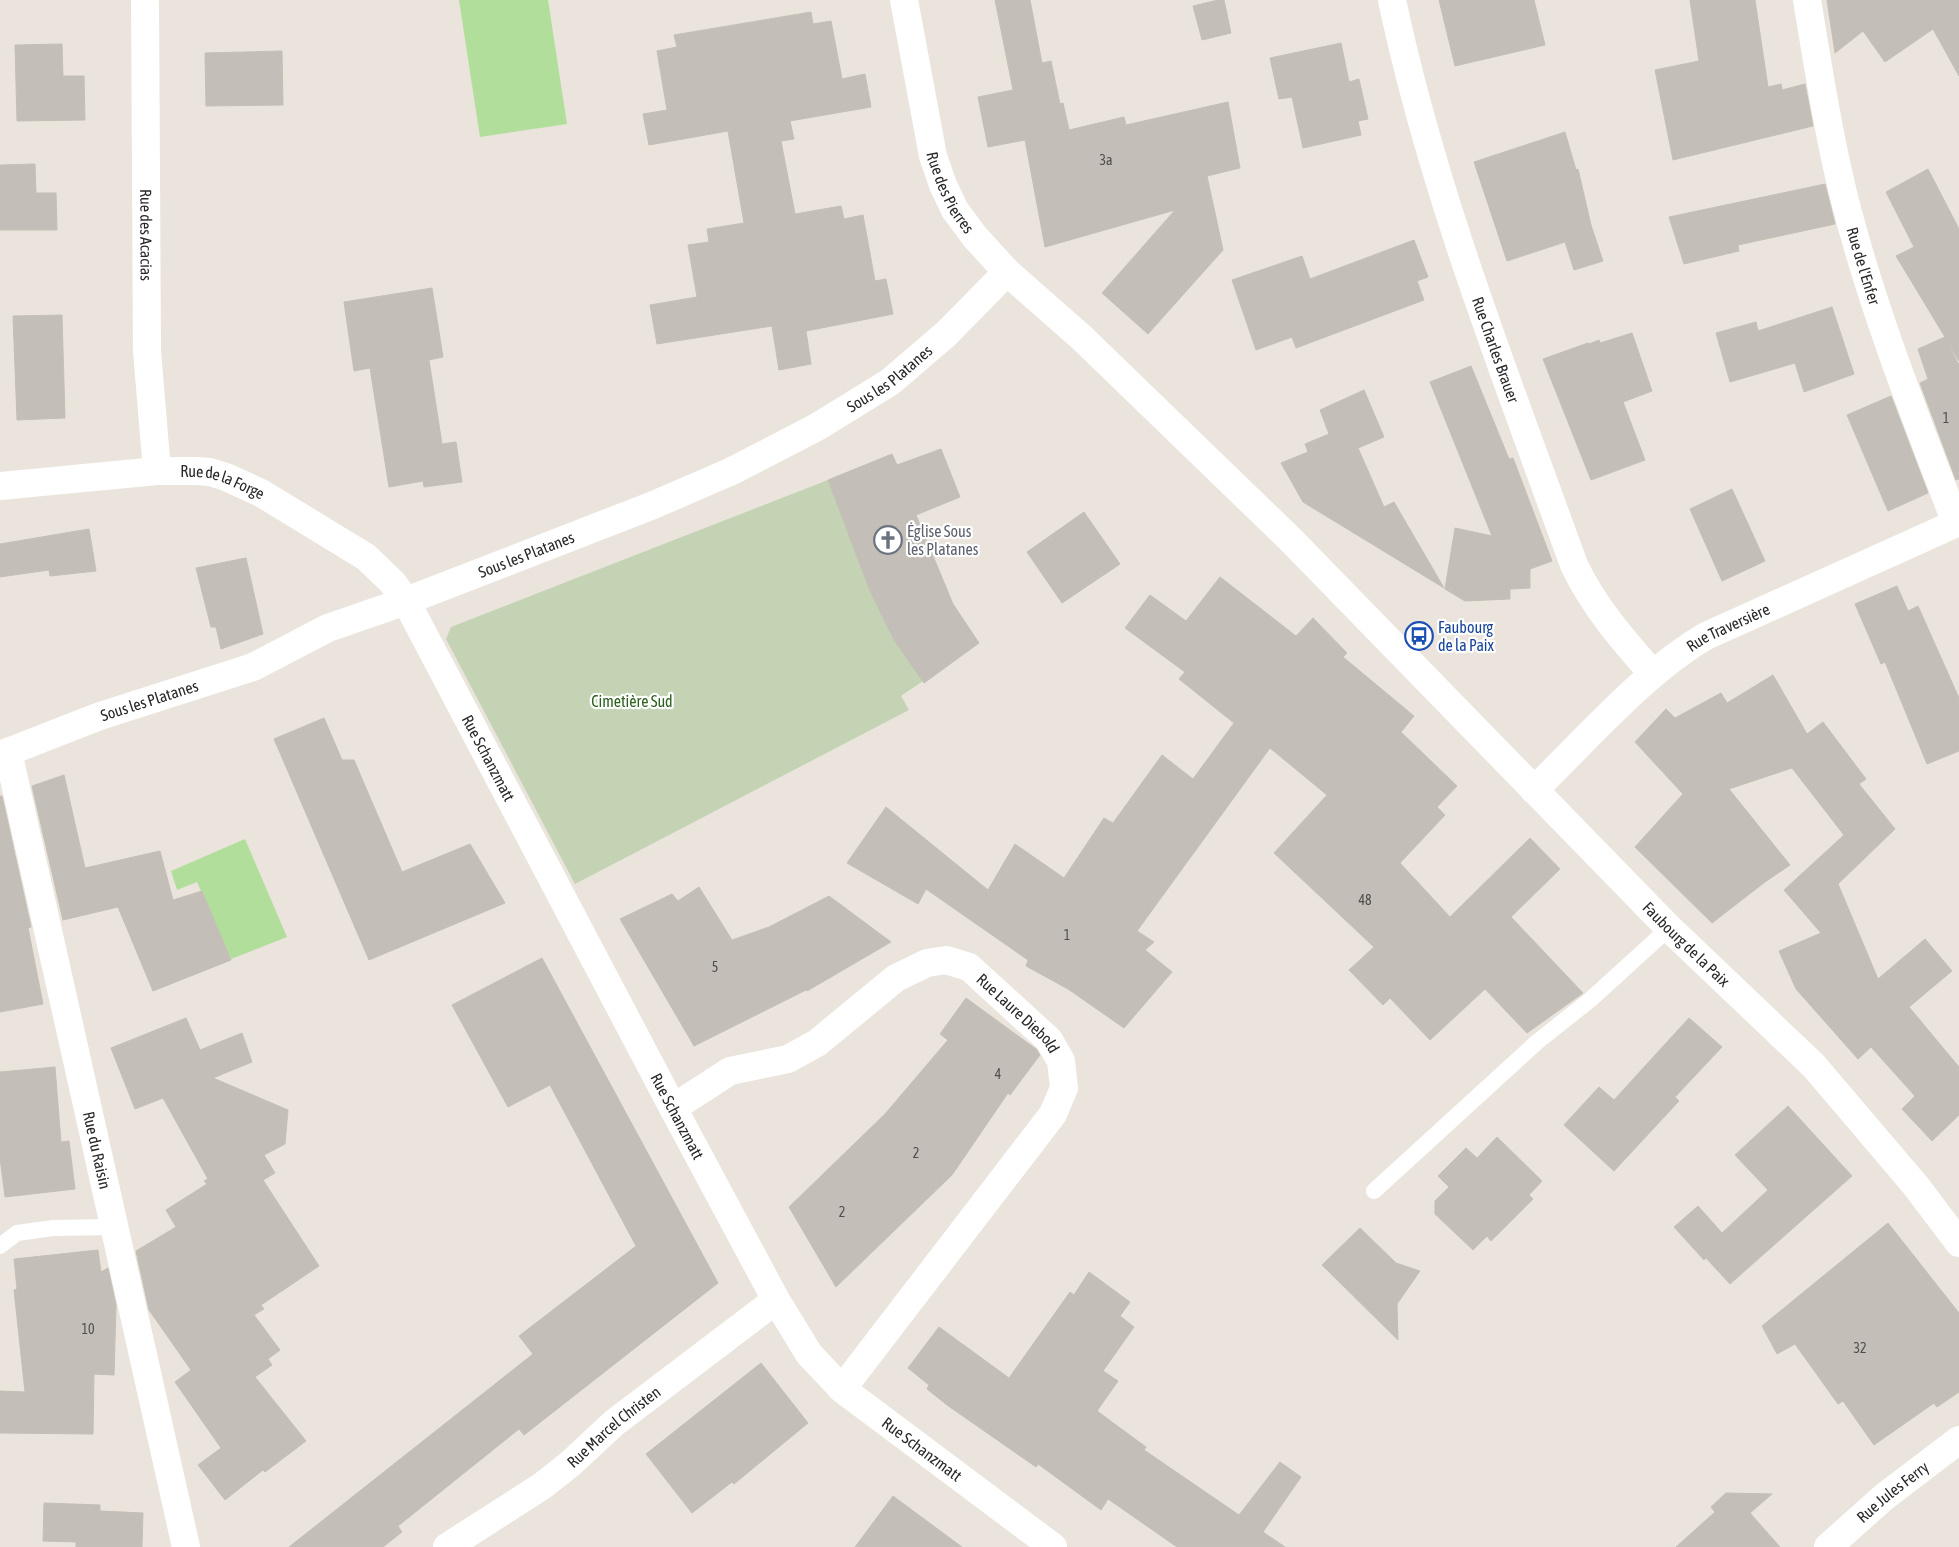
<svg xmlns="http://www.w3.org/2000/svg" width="1959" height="1547" viewBox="0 0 1959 1547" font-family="'Asap Condensed',sans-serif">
<rect width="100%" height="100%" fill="#eae4dc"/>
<g fill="#b2de9b">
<path d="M 459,0 L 548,0 L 567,124 L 480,137 Z"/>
<path d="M 245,839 L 287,937 L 231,959 L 197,882 L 177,890 L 171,871 Z"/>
</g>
<path fill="#c3d3b4" d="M 828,480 L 871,593 L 894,640 L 923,681 L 901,696 L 909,710 L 575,884 L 446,639 L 451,627 Z"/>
<g fill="#c3beb7" stroke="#c5c0b6">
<path d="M 995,0 L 1030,0 L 1042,63 L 1051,61 L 1060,104 L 1063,103 L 1069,130 L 1124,117 L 1126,125 L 1228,102 L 1240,168 L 1207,176 L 1223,250 L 1148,334 L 1102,293 L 1175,210 L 1045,247 L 1025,140 L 988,147 L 978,97 L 1013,90 Z"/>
<path d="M 1218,0 L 1224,0 L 1231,33 L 1202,40 L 1193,6 Z"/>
<path d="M 1439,0 L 1534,0 L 1545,45 L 1455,66 Z"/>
<path d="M 1690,0 L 1755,0 L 1768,87 L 1781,84 L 1782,90 L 1805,84 L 1813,126 L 1673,160 L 1655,70 L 1699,61 Z"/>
<path d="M 1827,0 L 1959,0 L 1959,76 L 1933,29 L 1885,62 L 1863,31 L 1835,53 Z"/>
<path d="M 811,12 L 813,24 L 831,21 L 842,79 L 865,74 L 871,107 L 790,121 L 794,139 L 781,141 L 795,214 L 841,206 L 844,219 L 863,215 L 875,281 L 886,279 L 893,314 L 806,331 L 811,364 L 779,370 L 772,326 L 657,344 L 650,305 L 697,297 L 688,245 L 709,242 L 707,229 L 744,223 L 728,131 L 649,145 L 643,114 L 667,110 L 657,51 L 677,47 L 674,35 Z"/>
<path d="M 1341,43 L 1349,82 L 1359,79 L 1368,119 L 1358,121 L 1361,135 L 1303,148 L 1292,97 L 1279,99 L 1270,58 Z"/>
<path d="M 62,44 L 63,76 L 84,76 L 85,120 L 17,121 L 15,45 Z"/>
<path d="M 282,51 L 283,105 L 206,106 L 205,53 Z"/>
<path d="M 1565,132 L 1576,170 L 1578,169 L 1591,225 L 1603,261 L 1574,270 L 1565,242 L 1507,261 L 1474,162 Z"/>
<path d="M 35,164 L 36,193 L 56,193 L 57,230 L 0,230 L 0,165 Z"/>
<path d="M 1928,169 L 1959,229 L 1959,361 L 1946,339 L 1959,365 L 1959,479 L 1956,480 L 1920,383 L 1928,379 L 1918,349 L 1945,337 L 1896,256 L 1914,247 L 1886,192 Z"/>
<path d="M 1825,184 L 1835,224 L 1738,245 L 1739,251 L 1684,264 L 1669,217 Z"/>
<path d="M 1414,240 L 1428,277 L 1417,281 L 1424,300 L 1296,348 L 1292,337 L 1256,350 L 1232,280 L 1302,256 L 1310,279 Z"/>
<path d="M 432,288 L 443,357 L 429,360 L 442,444 L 456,442 L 462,482 L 424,487 L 423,481 L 389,487 L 370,368 L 354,371 L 344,302 Z"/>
<path d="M 1832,307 L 1854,374 L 1804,392 L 1795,363 L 1730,382 L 1716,333 L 1756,322 L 1758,331 Z"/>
<path d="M 62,315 L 65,418 L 17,420 L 13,316 Z"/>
<path d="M 1632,333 L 1652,391 L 1623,402 L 1645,460 L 1591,480 L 1543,359 L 1588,343 L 1589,344 L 1599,340 L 1600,343 Z"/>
<path d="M 1471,366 L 1509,459 L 1513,458 L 1552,561 L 1530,569 L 1530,588 L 1510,589 L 1510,599 L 1465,601 L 1445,589 L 1455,528 L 1492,536 L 1430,382 Z"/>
<path d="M 1364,390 L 1384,437 L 1358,448 L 1384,507 L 1394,502 L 1444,588 L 1303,502 L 1281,463 L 1308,452 L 1305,444 L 1329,434 L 1320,410 Z"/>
<path d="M 1891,396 L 1928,493 L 1888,511 L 1847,415 Z"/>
<path d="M 941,449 L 960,497 L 916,515 L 953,604 L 979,643 L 924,683 L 894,640 L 870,591 L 828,480 L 892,454 L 897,465 Z"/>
<path d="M 1732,489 L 1765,561 L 1722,581 L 1690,509 Z"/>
<path d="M 1084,512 L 1120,564 L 1062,603 L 1027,552 Z"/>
<path d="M 89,529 L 96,571 L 50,576 L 49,570 L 0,577 L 0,544 Z"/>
<path d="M 246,558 L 263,634 L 221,649 L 216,627 L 211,627 L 196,568 Z"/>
<path d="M 1220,577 L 1296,636 L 1313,618 L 1347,653 L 1343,657 L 1414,716 L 1401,732 L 1457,786 L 1437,807 L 1445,815 L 1400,863 L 1450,917 L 1530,838 L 1560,869 L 1511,917 L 1583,993 L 1527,1033 L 1485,989 L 1430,1040 L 1390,998 L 1383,1005 L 1349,970 L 1374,947 L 1274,853 L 1327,795 L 1270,748 L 1137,931 L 1154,942 L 1145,950 L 1172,972 L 1124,1028 L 1068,989 L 1026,966 L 1028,960 L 926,889 L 918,904 L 847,863 L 886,807 L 988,890 L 1015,844 L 1064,878 L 1104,818 L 1113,823 L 1162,755 L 1193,779 L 1234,723 L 1179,679 L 1185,672 L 1125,628 L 1150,595 L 1186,621 Z"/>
<path d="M 1897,586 L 1908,611 L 1918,606 L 1959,698 L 1959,751 L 1927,764 L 1885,662 L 1881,664 L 1855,604 Z"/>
<path d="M 1773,675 L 1807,734 L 1823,722 L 1866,779 L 1859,784 L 1895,829 L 1838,884 L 1878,979 L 1925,939 L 1952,971 L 1909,1007 L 1959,1067 L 1959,1115 L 1932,1141 L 1902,1109 L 1915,1096 L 1871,1047 L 1858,1059 L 1796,989 L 1779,951 L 1821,933 L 1784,890 L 1844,835 L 1792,768 L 1729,789 L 1790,865 L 1765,882 L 1712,923 L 1635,847 L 1683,794 L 1635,742 L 1666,709 L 1675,718 L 1721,693 L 1727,703 Z"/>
<path d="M 324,718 L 342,760 L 354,760 L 402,872 L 470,844 L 505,903 L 369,960 L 274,739 Z"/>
<path d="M 64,775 L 85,868 L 160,851 L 173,900 L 202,891 L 231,960 L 153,991 L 118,907 L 63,920 L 32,786 Z"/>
<path d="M 0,796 L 2,796 L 31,927 L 28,928 L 43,1004 L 0,1012 Z"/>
<path d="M 699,887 L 732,940 L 769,927 L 829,896 L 891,942 L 807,991 L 806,990 L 694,1046 L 620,919 L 672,894 L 678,901 Z"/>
<path d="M 542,958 L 718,1283 L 524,1435 L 519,1429 L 398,1526 L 402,1532 L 383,1547 L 289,1547 L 533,1354 L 519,1336 L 636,1246 L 550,1085 L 508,1107 L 452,1005 Z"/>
<path d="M 966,998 L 1036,1049 L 1040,1055 L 1010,1095 L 1008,1093 L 952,1175 L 836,1287 L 789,1207 L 885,1114 L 948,1040 L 940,1034 Z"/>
<path d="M 186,1018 L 200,1050 L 242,1033 L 252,1062 L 213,1078 L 288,1110 L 285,1144 L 264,1155 L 275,1173 L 263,1180 L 319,1266 L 261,1305 L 264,1309 L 254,1315 L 280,1350 L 268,1359 L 272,1365 L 255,1377 L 306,1441 L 265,1472 L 263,1470 L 225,1500 L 198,1465 L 221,1448 L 175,1382 L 191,1370 L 149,1310 L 136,1251 L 176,1227 L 166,1210 L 207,1184 L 204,1181 L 208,1179 L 163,1098 L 135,1109 L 111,1048 Z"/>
<path d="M 1689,1018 L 1722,1047 L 1675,1097 L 1679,1101 L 1614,1171 L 1564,1125 L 1599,1087 L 1614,1100 Z"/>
<path d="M 55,1067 L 61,1142 L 69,1141 L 75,1189 L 5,1197 L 0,1158 L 0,1072 Z"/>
<path d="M 1788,1106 L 1852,1176 L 1730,1284 L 1706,1258 L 1704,1260 L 1674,1227 L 1698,1206 L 1722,1233 L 1768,1190 L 1735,1155 Z"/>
<path d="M 1497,1137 L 1542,1181 L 1529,1195 L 1533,1199 L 1491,1241 L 1487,1236 L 1473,1250 L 1435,1214 L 1435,1201 L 1449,1187 L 1438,1176 L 1466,1148 L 1477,1158 Z"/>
<path d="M 1888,1223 L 1959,1313 L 1959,1392 L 1937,1407 L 1934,1403 L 1874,1445 L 1843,1401 L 1838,1404 L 1795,1344 L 1777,1354 L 1762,1326 Z"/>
<path d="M 1360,1228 L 1396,1263 L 1420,1271 L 1397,1304 L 1398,1340 L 1322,1265 Z"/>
<path d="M 98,1250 L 101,1272 L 108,1268 L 116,1305 L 114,1375 L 94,1374 L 93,1434 L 0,1433 L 0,1391 L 25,1392 L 14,1290 L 17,1289 L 14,1259 Z"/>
<path d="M 1089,1272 L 1130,1302 L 1120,1316 L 1134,1327 L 1103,1371 L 1118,1381 L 1097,1411 L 1146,1447 L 1144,1450 L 1239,1515 L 1280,1462 L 1301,1477 L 1263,1532 L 1285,1547 L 1177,1547 L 1108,1499 L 1101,1510 L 1038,1464 L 1036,1467 L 947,1405 L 927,1389 L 929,1385 L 908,1368 L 939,1327 L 1009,1378 L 1070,1292 L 1074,1295 Z"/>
<path d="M 761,1363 L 808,1423 L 734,1484 L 732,1482 L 692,1513 L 646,1454 Z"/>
<path d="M 1726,1493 L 1772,1494 L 1750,1513 L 1780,1547 L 1676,1547 L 1715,1512 L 1711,1507 Z"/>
<path d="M 893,1496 L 962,1547 L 855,1547 Z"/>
<path d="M 44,1503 L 100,1505 L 100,1511 L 143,1513 L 142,1547 L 76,1547 L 76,1542 L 43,1541 Z"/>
</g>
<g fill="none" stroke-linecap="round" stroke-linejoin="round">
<g stroke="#fff" stroke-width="16">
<path d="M 1374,1191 L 1537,1042 L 1590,1000 L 1669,928"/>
<path d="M 0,1246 L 17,1233 L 53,1228 L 114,1227"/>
</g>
<g stroke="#fff" stroke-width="28">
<path id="s1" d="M 145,0 L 147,351 L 157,471"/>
<path id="s2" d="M 904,0 L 933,156 L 943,185 L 955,210 L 975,237 L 1007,272 L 1081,337 L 1290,539 L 1669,928 L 1814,1066 L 1916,1186 L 1959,1243"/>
<path id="s3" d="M 1392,0 C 1433,194 1507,379 1574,565 C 1594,607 1623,640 1653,674"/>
<path id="s4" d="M 1807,0 C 1818,66 1828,132 1844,197 C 1872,308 1915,416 1956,523"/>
<path id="s5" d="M 0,486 L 157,471 L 196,471 L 210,472 L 226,477 L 261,493 L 366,557 L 393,583 L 406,601 L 673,1108 L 776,1300 L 809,1354 L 842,1389 L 1053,1547"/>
<path id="s6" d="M 8,752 L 186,1547"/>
<path id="s7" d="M 0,755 L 100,716 L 253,667 L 328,628 L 406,601 L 651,506 L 732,471 L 817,427 L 890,382 L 946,334 L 1007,272"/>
<path id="s8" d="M 1534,790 C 1588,738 1643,673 1706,636 L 1959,522"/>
<path id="s9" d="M 673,1108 L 730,1071 L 788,1059 L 817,1043 L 896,978 L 927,963 L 946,960 L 969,967 L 1049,1040 L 1061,1061 L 1064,1088 L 1053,1114 L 842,1389"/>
<path id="s10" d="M 447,1547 L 542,1486 L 570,1464 L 614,1423 L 776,1300"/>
<path id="s11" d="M 1828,1547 L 1884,1497 L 1959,1440"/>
</g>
</g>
<defs>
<symbol id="church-ring" viewBox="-11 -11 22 22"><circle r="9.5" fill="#fff" stroke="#6b7280" stroke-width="1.5"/><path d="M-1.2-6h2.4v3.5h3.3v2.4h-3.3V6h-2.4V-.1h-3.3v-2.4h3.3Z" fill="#6b7280"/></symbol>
<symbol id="bus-ring" viewBox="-11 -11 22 22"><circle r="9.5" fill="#fff" stroke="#1a4fb4" stroke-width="1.5"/><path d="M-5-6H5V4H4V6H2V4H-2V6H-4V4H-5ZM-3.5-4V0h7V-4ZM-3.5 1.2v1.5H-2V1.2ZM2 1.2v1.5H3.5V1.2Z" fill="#1a4fb4"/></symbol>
</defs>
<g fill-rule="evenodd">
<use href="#church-ring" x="872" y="524" width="32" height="32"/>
<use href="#bus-ring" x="1403" y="620" width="32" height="32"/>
</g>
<g text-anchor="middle" stroke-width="4.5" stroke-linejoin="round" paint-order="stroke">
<g font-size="14" fill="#504e4c">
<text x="1106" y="165">3a</text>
<text x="1946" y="423">1</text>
<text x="1365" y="905">48</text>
<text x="1067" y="940">1</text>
<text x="715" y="972">5</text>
<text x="998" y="1079">4</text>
<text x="916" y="1158">2</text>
<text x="842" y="1217">2</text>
<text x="88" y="1334">10</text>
<text x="1860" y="1353">32</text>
</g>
<g font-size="16" fill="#292929" stroke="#fff">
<text dy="6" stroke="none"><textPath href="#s2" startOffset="199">Rue des Pierres</textPath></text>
<text dy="6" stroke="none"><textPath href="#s1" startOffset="235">Rue des Acacias</textPath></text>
<text dy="6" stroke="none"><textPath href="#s4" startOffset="272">Rue de l'Enfer</textPath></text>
<text dy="6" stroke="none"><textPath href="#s3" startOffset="365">Rue Charles Brauer</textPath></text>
<text dy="6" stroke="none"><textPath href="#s7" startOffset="969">Sous les Platanes</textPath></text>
<text dy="6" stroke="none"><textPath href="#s5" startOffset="225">Rue de la Forge</textPath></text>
<text dy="6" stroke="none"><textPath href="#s7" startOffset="564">Sous les Platanes</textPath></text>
<text dy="6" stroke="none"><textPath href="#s8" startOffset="255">Rue Traversière</textPath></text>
<text dy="6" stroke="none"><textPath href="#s7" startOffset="159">Sous les Platanes</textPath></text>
<text dy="6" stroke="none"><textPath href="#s5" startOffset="626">Rue Schanzmatt</textPath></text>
<text dy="6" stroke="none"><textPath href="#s2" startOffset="1254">Faubourg de la Paix</textPath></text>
<text dy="6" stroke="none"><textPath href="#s9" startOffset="408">Rue Laure Diebold</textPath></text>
<text dy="6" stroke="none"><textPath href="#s5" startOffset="1031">Rue Schanzmatt</textPath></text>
<text dy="6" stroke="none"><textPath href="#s6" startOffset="408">Rue du Raisin</textPath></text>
<text dy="6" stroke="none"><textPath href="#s10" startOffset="206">Rue Marcel Christen</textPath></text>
<text dy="6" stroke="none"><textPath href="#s5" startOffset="1451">Rue Schanzmatt</textPath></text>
<text dy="6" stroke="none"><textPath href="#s11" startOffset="85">Rue Jules Ferry</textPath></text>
</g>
<g font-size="16" fill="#5b616d" stroke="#fff" text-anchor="start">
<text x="907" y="537">Église Sous<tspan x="907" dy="18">les Platanes</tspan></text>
</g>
<g font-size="16" fill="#164399" stroke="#fff" text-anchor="start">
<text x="1438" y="633">Faubourg<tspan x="1438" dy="18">de la Paix</tspan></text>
</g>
<g font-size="16" fill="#2c611e" stroke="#fff">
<text x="632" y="707">Cimetière Sud</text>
</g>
</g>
</svg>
